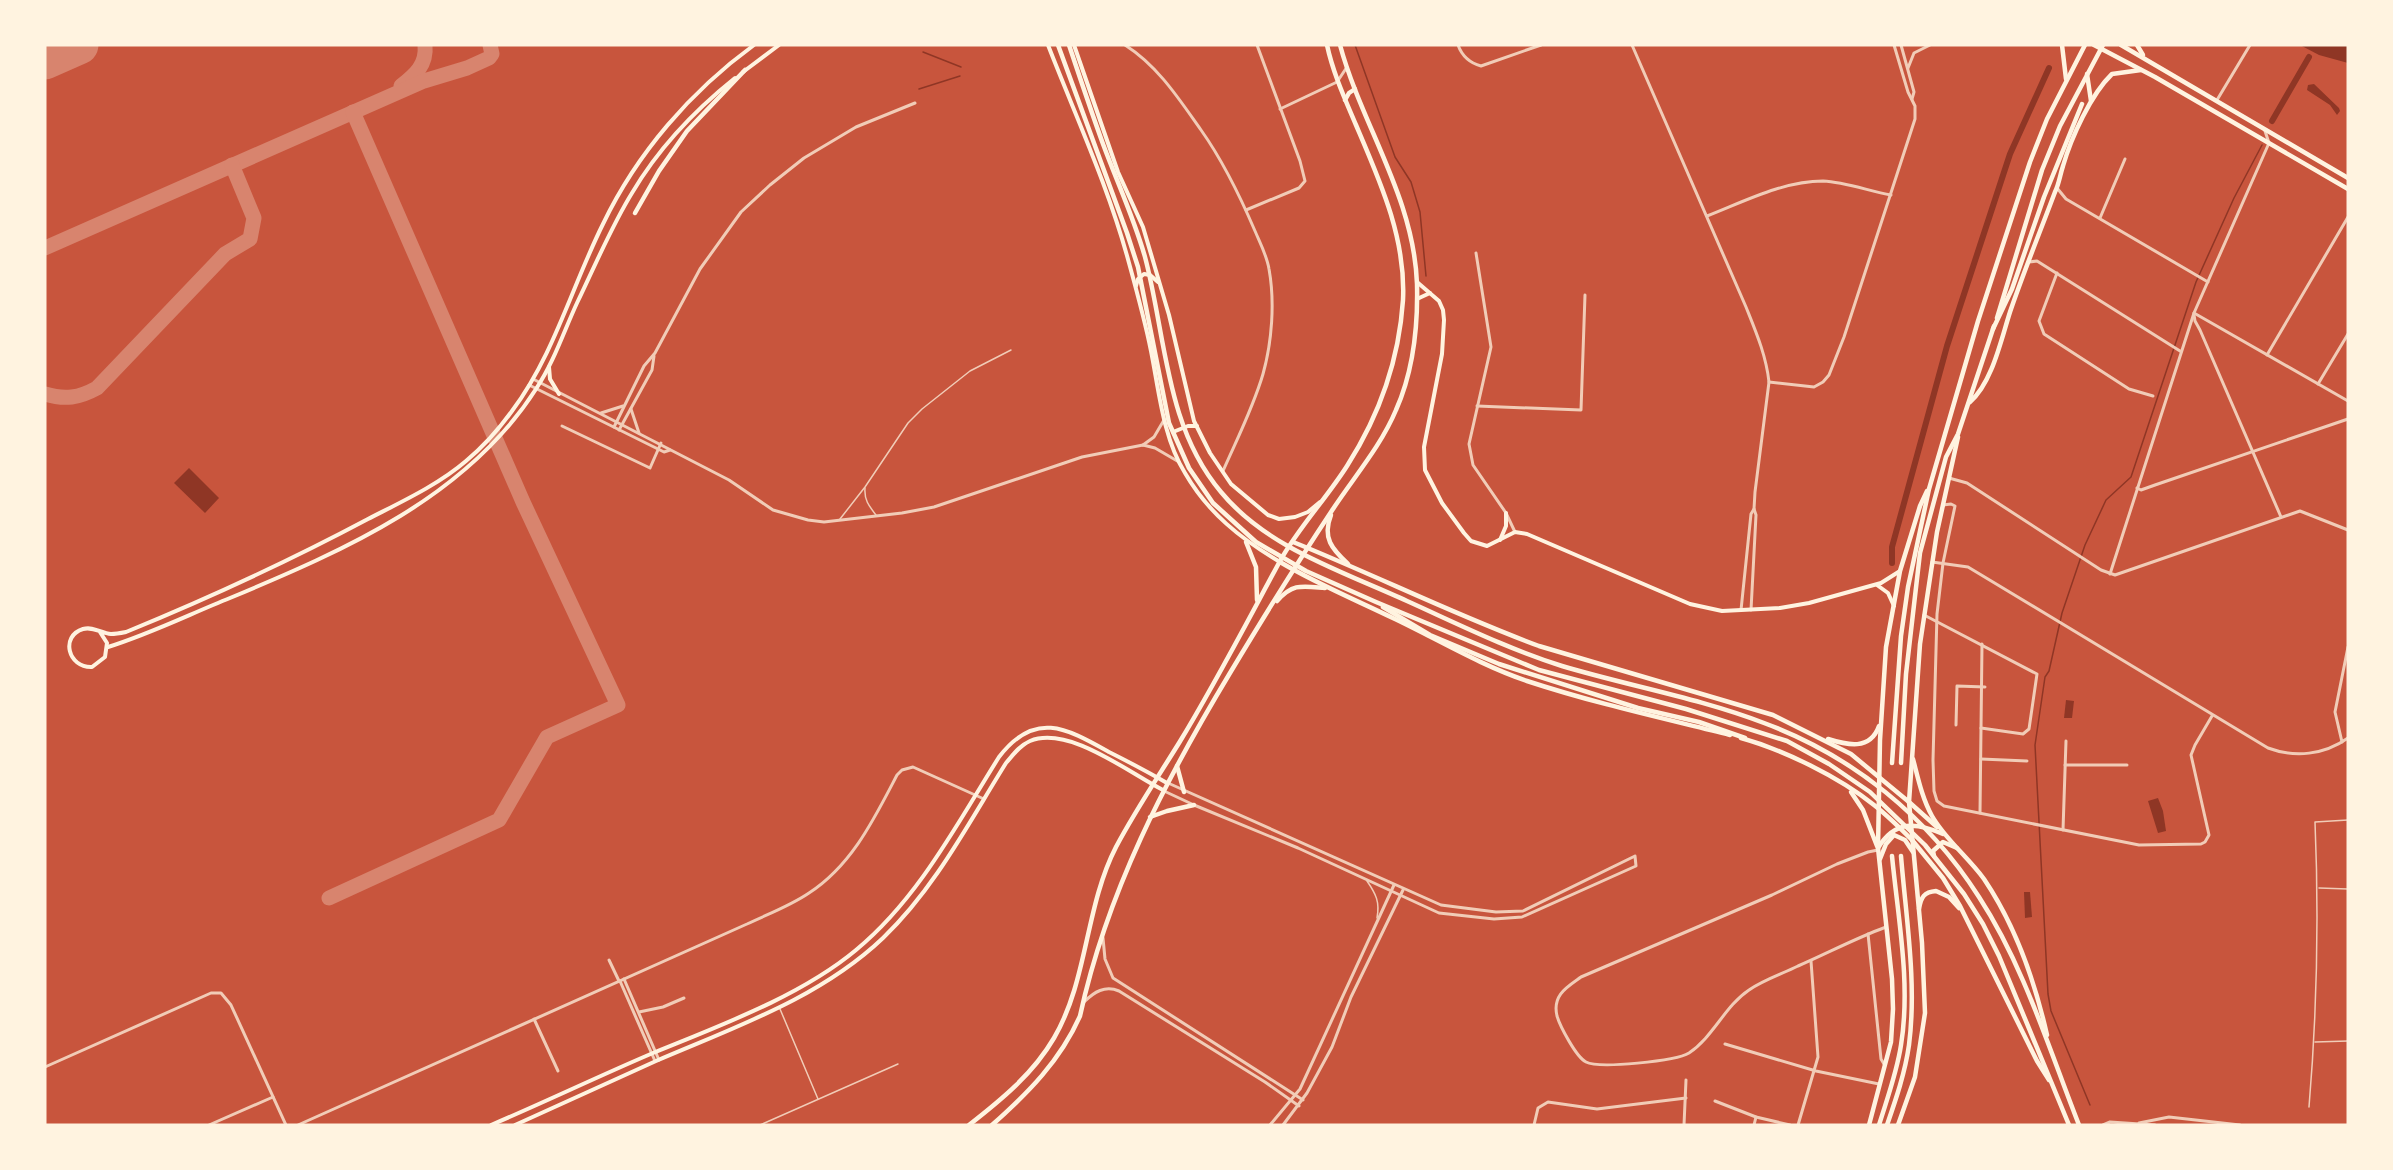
<svg xmlns="http://www.w3.org/2000/svg" width="2393" height="1170" viewBox="0 0 2393 1170" font-family="Literata,serif">
<rect width="100%" height="100%" fill="#c8553d"/>
<g fill="#8f3625">
<path d="M 2300,45 L 2348,45 L 2348,63 L 2319,55 Z"/>
<path d="M 2314,84 L 2339,108 L 2340,111 L 2337,115 L 2330,105 L 2307,90 L 2308,85 Z"/>
<path d="M 189,468 L 219,498 L 205,513 L 174,483 Z"/>
<path d="M 2066,700 L 2074,701 L 2072,718 L 2064,718 Z"/>
<path d="M 2158,798 L 2163,811 L 2166,831 L 2158,833 L 2148,801 Z"/>
<path d="M 2024,892 L 2030,892 L 2032,917 L 2025,918 Z"/>
</g>
<g fill="none" stroke-linecap="round" stroke-linejoin="round">
<g stroke="#8f3625" stroke-width="1.5">
<path d="M 1355,45 L 1395,157 L 1411,182 L 1420,212 L 1426,276"/>
<path d="M 923,52 L 961,67"/>
<path d="M 919,89 L 960,76"/>
<path d="M 2090,1105 L 2051,1011 L 2048,994 L 2035,745 L 2045,677 L 2049,671 L 2062,613 L 2085,545 L 2106,500 L 2131,477 L 2196,282 L 2234,198 L 2262,145"/>
</g>
<g stroke="#8f3625" stroke-width="6">
<path d="M 2272,121 L 2309,57"/>
<path d="M 1892,563 L 1892,547 L 1947,346 L 2010,154 L 2049,68"/>
</g>
<g stroke="#d8846e" stroke-width="15">
<path d="M 401,86 C 415,75 427,65 425,45"/>
<path d="M 45,248 L 424,81 L 467,68 L 489,58 L 492,54 L 490,45"/>
<path d="M 45,394 C 65,400 79,398 97,388 L 225,254 L 250,239 L 254,218 L 232,165"/>
<path d="M 329,898 L 499,820 L 547,737 L 618,705 L 523,502 L 353,112"/>
</g>
<path stroke="#d8846e" stroke-width="39" d="M 45,60 L 79,45"/>
<g stroke="#f1ccb7" stroke-width="1.5">
<path d="M 865,488 C 864,500 869,506 876,515"/>
<path d="M 840,519 L 865,487 L 908,423 L 922,409 L 970,371 L 1011,350"/>
<path d="M 1367,881 C 1376,894 1380,902 1377,918"/>
<path d="M 2319,888 L 2348,889"/>
<path d="M 780,1009 L 818,1099"/>
<path d="M 2315,1042 L 2348,1041"/>
<path d="M 2309,1107 C 2317,1012 2319,917 2315,822 L 2348,820"/>
<path d="M 760,1125 L 898,1064"/>
</g>
<g stroke="#f1ccb7" stroke-width="3">
<path d="M 1125,45 C 1158,66 1179,99 1201,130 C 1223,161 1240,196 1255,231 C 1260,243 1267,256 1269,269 C 1275,302 1272,342 1263,374 C 1253,408 1237,439 1223,471"/>
<path d="M 1458,45 C 1462,56 1470,63 1481,66 L 1541,45"/>
<path d="M 1632,45 L 1746,307 C 1756,332 1766,355 1769,382 L 1755,492 L 1754,509 L 1756,515 L 1751,610"/>
<path d="M 1901,45 L 1914,92 L 1912,99"/>
<path d="M 1908,68 L 1914,53 L 1930,45"/>
<path d="M 2217,100 L 2250,45"/>
<path d="M 1280,109 L 1337,82 L 1347,67"/>
<path d="M 2057,188 L 2066,199 L 2208,282"/>
<path d="M 1246,210 L 1299,188 L 1305,181 L 1300,161 L 1257,45"/>
<path d="M 1707,216 C 1743,202 1783,181 1823,181 C 1845,182 1869,191 1891,195"/>
<path d="M 2100,218 L 2125,159"/>
<path d="M 1476,253 L 1491,347 L 1469,444 L 1473,465 L 1506,513 L 1515,532"/>
<path d="M 2029,262 L 2037,261 L 2180,351"/>
<path d="M 2057,273 L 2039,321 L 2044,334 L 2129,389 L 2153,396"/>
<path d="M 2194,313 L 2348,401"/>
<path d="M 2194,315 L 2195,321 L 2200,330 L 2281,517"/>
<path d="M 2267,355 L 2348,217"/>
<path d="M 533,379 L 729,480 L 773,510 L 808,520 L 824,522 L 902,513 L 934,507 L 1082,457 L 1143,445 L 1155,448 L 1179,462"/>
<path d="M 1769,382 L 1814,387 L 1823,382 L 1829,375 L 1844,337 L 1915,119 L 1915,106 L 1908,92 L 1894,45"/>
<path d="M 2318,384 L 2348,334"/>
<path d="M 529,385 L 664,452 L 670,450"/>
<path d="M 1477,406 L 1581,410 L 1585,295"/>
<path d="M 631,409 L 639,433"/>
<path d="M 601,413 L 623,406"/>
<path d="M 562,426 L 650,468 L 661,443"/>
<path d="M 614,427 L 644,366 L 655,353 L 700,269 L 741,212 L 770,185 L 804,158 L 856,127 L 915,103"/>
<path d="M 619,430 L 652,370 L 654,356"/>
<path d="M 1143,445 L 1154,437 L 1164,420"/>
<path d="M 1949,478 L 1967,483 L 2101,570 L 2115,575 L 2300,511 L 2348,530"/>
<path d="M 2137,488 L 2141,490 L 2155,485 L 2348,419"/>
<path d="M 1943,505 L 1951,504 L 1955,506 L 1943,563 L 1937,614 L 1933,760 L 1934,791 L 1937,801 L 1944,806 L 2139,845 L 2201,844 L 2205,842 L 2209,835 L 2191,755 L 2195,745 L 2212,716"/>
<path d="M 1932,562 L 1968,567 L 2268,748 C 2295,758 2324,755 2348,738"/>
<path d="M 2110,574 L 2194,313 L 2269,143 L 2265,131"/>
<path d="M 1741,610 L 1751,514 L 1754,509"/>
<path d="M 1924,615 L 2037,674 L 2029,729 L 2023,734 L 1981,728"/>
<path d="M 1956,725 L 1957,686 L 1985,687"/>
<path d="M 2342,742 L 2335,712 L 2348,647"/>
<path d="M 1981,759 L 2027,761"/>
<path d="M 2065,765 L 2127,765"/>
<path d="M 1164,791 L 1194,805 L 1298,848 L 1439,913 L 1494,919 L 1522,917 L 1636,866 L 1635,856 L 1523,911 L 1496,912 L 1441,905 L 1168,783"/>
<path d="M 1980,813 L 1982,644"/>
<path d="M 2063,830 L 2066,741"/>
<path d="M 1878,850 L 1868,852 L 1837,864 L 1772,895 L 1581,977 C 1567,987 1552,995 1557,1016 C 1560,1026 1576,1057 1586,1062 C 1599,1069 1676,1061 1689,1053 C 1713,1037 1725,1006 1749,990 C 1763,980 1782,974 1798,966 C 1828,953 1856,938 1886,927"/>
<path d="M 1868,934 L 1881,1059 L 1884,1064"/>
<path d="M 1103,938 L 1105,959 L 1113,978 L 1303,1100"/>
<path d="M 609,960 L 619,981"/>
<path d="M 624,979 L 659,1060"/>
<path d="M 620,981 L 655,1061"/>
<path d="M 1084,1002 C 1094,992 1105,985 1119,991 L 1265,1082 L 1299,1106"/>
<path d="M 639,1012 L 663,1007 L 684,998"/>
<path d="M 534,1019 L 558,1071"/>
<path d="M 1725,1044 L 1816,1071 L 1879,1084"/>
<path d="M 45,1067 L 211,993 L 221,993 L 231,1005 L 286,1125"/>
<path d="M 1715,1101 L 1756,1117 L 1790,1125"/>
<path d="M 2139,1123 L 2169,1117 L 2240,1125"/>
<path d="M 209,1125 L 273,1097"/>
<path d="M 298,1125 L 747,924 C 768,914 790,906 809,893 C 852,865 874,819 897,775 L 902,770 L 913,767 L 984,799"/>
<path d="M 1270,1125 L 1300,1089 L 1394,885"/>
<path d="M 1283,1125 L 1307,1093 L 1332,1047 L 1351,997 L 1403,890"/>
<path d="M 1534,1125 L 1538,1108 L 1548,1102 L 1597,1109 L 1686,1098"/>
<path d="M 1684,1125 L 1686,1080"/>
<path d="M 1754,1125 L 1756,1117"/>
<path d="M 1798,1125 L 1818,1057 L 1811,961"/>
<path d="M 2103,1125 L 2110,1122 L 2155,1125"/>
</g>
<g stroke="#fff3e0" stroke-width="4">
<path d="M 1048,45 C 1076,117 1109,188 1129,263 C 1137,292 1145,321 1151,351 C 1159,391 1163,438 1185,473 C 1208,513 1241,539 1280,562"/>
<path d="M 1074,45 L 1118,172 L 1143,227 L 1169,315 L 1194,421 L 1210,453 L 1231,484 L 1268,515 L 1279,519 L 1295,517 L 1308,512 L 1320,502"/>
<path d="M 743,72 L 779,45"/>
<path d="M 1417,282 L 1439,301 L 1443,310 L 1444,320 L 1442,354 L 1424,447 L 1425,470 L 1442,503 L 1464,533 L 1471,541 L 1487,546 L 1515,532 L 1527,534 L 1690,604 L 1722,611 L 1780,608 L 1809,603 L 1881,583 L 1900,571"/>
<path d="M 1136,286 L 1138,279 L 1144,274 L 1150,275 L 1158,282"/>
<path d="M 1417,299 L 1430,293"/>
<path d="M 549,367 L 550,379 L 559,394"/>
<path d="M 1173,432 L 1188,426 L 1197,426"/>
<path d="M 1500,540 L 1506,526 L 1506,513"/>
<path d="M 1877,585 L 1888,593 L 1894,606"/>
<path d="M 100,632 L 107,643 L 105,657 L 92,667 C 68,668 60,636 83,629 C 93,626 101,633 111,634 C 116,634 121,633 126,632 C 209,598 289,561 368,519 C 401,502 438,485 466,461 C 483,447 499,429 512,411 C 554,355 572,286 603,224 C 637,153 691,91 754,45"/>
<path d="M 108,647 C 150,634 190,614 230,598 C 345,550 467,497 536,389 C 554,362 564,331 577,303 C 595,266 611,227 632,193 C 658,149 695,110 735,78"/>
<path d="M 491,1125 C 545,1102 599,1076 653,1053 C 719,1026 801,996 856,950 C 918,899 957,824 999,757 C 1035,710 1066,728 1109,752 C 1129,762 1148,772 1167,783"/>
<path d="M 515,1125 C 562,1104 609,1082 656,1061 C 735,1027 820,998 883,938 C 935,888 968,824 1006,763 C 1013,755 1019,746 1030,741 C 1069,725 1129,773 1163,790"/>
</g>
<g stroke="#fff3e0" stroke-width="4.5">
<path d="M 2062,45 L 2066,79"/>
<path d="M 2094,45 L 2155,77 L 2348,189"/>
<path d="M 2121,45 L 2348,178"/>
<path d="M 2137,45 L 2143,55"/>
<path d="M 2087,74 L 2091,101"/>
<path d="M 1997,318 L 2042,170 L 2060,126 L 2103,45"/>
<path d="M 1970,402 C 1992,383 2001,340 2010,312 C 2024,271 2040,232 2055,192 C 2059,184 2060,175 2063,166 C 2071,138 2091,94 2112,74 L 2141,70"/>
<path d="M 1293,542 C 1375,575 1455,615 1539,646 L 1773,715 L 1851,754 L 1909,802"/>
<path d="M 1280,562 C 1317,584 1356,600 1395,619 C 1439,640 1480,665 1527,681 C 1594,703 1662,718 1730,735"/>
<path d="M 1741,738 C 1784,750 1839,777 1874,805 C 1888,816 1900,828 1912,840"/>
<path d="M 1828,739 C 1847,745 1870,751 1879,726"/>
<path d="M 1892,763 L 1901,636 L 1908,587 L 1929,489 L 1978,321 L 2030,162 L 2047,119 L 2085,45"/>
<path d="M 1901,763 L 1906,674 L 1920,553 L 1946,457 L 1958,434 L 1994,326"/>
<path d="M 1851,792 L 1863,810 L 1877,846"/>
<path d="M 1880,859 L 1886,844 L 1894,835 L 1905,840 L 1913,852"/>
<path d="M 1869,1125 L 1891,1042 L 1893,1009 L 1892,979 L 1878,848 L 1880,740 L 1886,647 L 1900,571 L 1920,506 L 1927,491"/>
<path d="M 1879,1125 C 1887,1099 1897,1072 1901,1045 C 1911,984 1898,918 1892,856"/>
<path d="M 1887,1125 C 1896,1099 1905,1073 1909,1045 C 1917,983 1906,918 1901,856"/>
<path d="M 1898,1125 L 1915,1077 L 1925,1013 L 1922,943 L 1909,802 L 1920,644 L 1937,532 L 1958,437"/>
</g>
<g stroke="#fff3e0" stroke-width="4.5">
<path d="M 1058,45 L 1127,233 L 1138,267 L 1169,423 L 1189,468 L 1213,503 L 1256,542 L 1306,571 L 1376,602 L 1539,670 L 1686,709 L 1787,741 L 1829,764 L 1870,792 L 1925,845 L 1964,894 L 1983,924 L 1999,956 L 2069,1125"/>
<path d="M 1069,45 C 1080,78 1091,111 1103,144 C 1117,182 1134,218 1145,257 C 1166,336 1165,426 1221,492 C 1267,548 1342,571 1407,601 C 1458,624 1508,649 1562,666 C 1629,686 1699,698 1764,723 C 1853,756 1928,817 1979,897 C 2024,966 2049,1049 2079,1125"/>
<path d="M 1345,100 L 1349,93 L 1355,89"/>
<path d="M 1331,515 C 1322,538 1332,549 1348,564"/>
<path d="M 1246,542 L 1256,567 L 1257,600"/>
<path d="M 1277,601 C 1293,583 1302,586 1325,588"/>
<path d="M 1383,607 L 1430,635 L 1499,664 L 1638,708 L 1699,722 L 1745,738"/>
<path d="M 1913,759 C 1918,778 1922,798 1932,816 C 1945,839 1968,857 1984,879 C 2015,925 2035,982 2047,1035"/>
<path d="M 1177,766 L 1184,792"/>
<path d="M 1909,802 L 1937,827"/>
<path d="M 1150,817 L 1167,811 L 1194,805"/>
<path d="M 1912,840 L 1943,878 L 1960,906 L 2037,1061 L 2049,1080"/>
<path d="M 1878,848 C 1895,820 1916,822 1943,834"/>
<path d="M 1934,856 L 1933,851 L 1943,842 L 1957,848"/>
<path d="M 1919,909 C 1921,897 1924,892 1936,891 L 1949,897 L 1959,908"/>
<path d="M 969,1125 C 1001,1100 1033,1074 1054,1038 C 1088,980 1085,907 1116,847 C 1135,811 1158,777 1179,743 C 1215,684 1247,622 1280,561 C 1299,527 1326,499 1347,466 C 1379,416 1399,360 1403,300 C 1406,238 1380,181 1356,125 C 1345,99 1333,73 1327,45"/>
<path d="M 992,1125 C 1028,1093 1060,1061 1080,1016 C 1107,892 1165,781 1230,673 C 1263,618 1297,563 1333,509 C 1354,477 1381,446 1396,410 C 1413,372 1418,325 1417,284 C 1414,197 1362,126 1340,45"/>
</g>
<g stroke="#fff3e0" stroke-width="4.5">
<path d="M 635,213 L 659,171 L 687,131 L 745,70"/>
<path d="M 1993,329 L 2012,289 L 2044,197 L 2082,104"/>
</g>
</g>
<rect width="2393" height="1170" fill="none" stroke="#fff3e0" stroke-width="93"/>
</svg>
